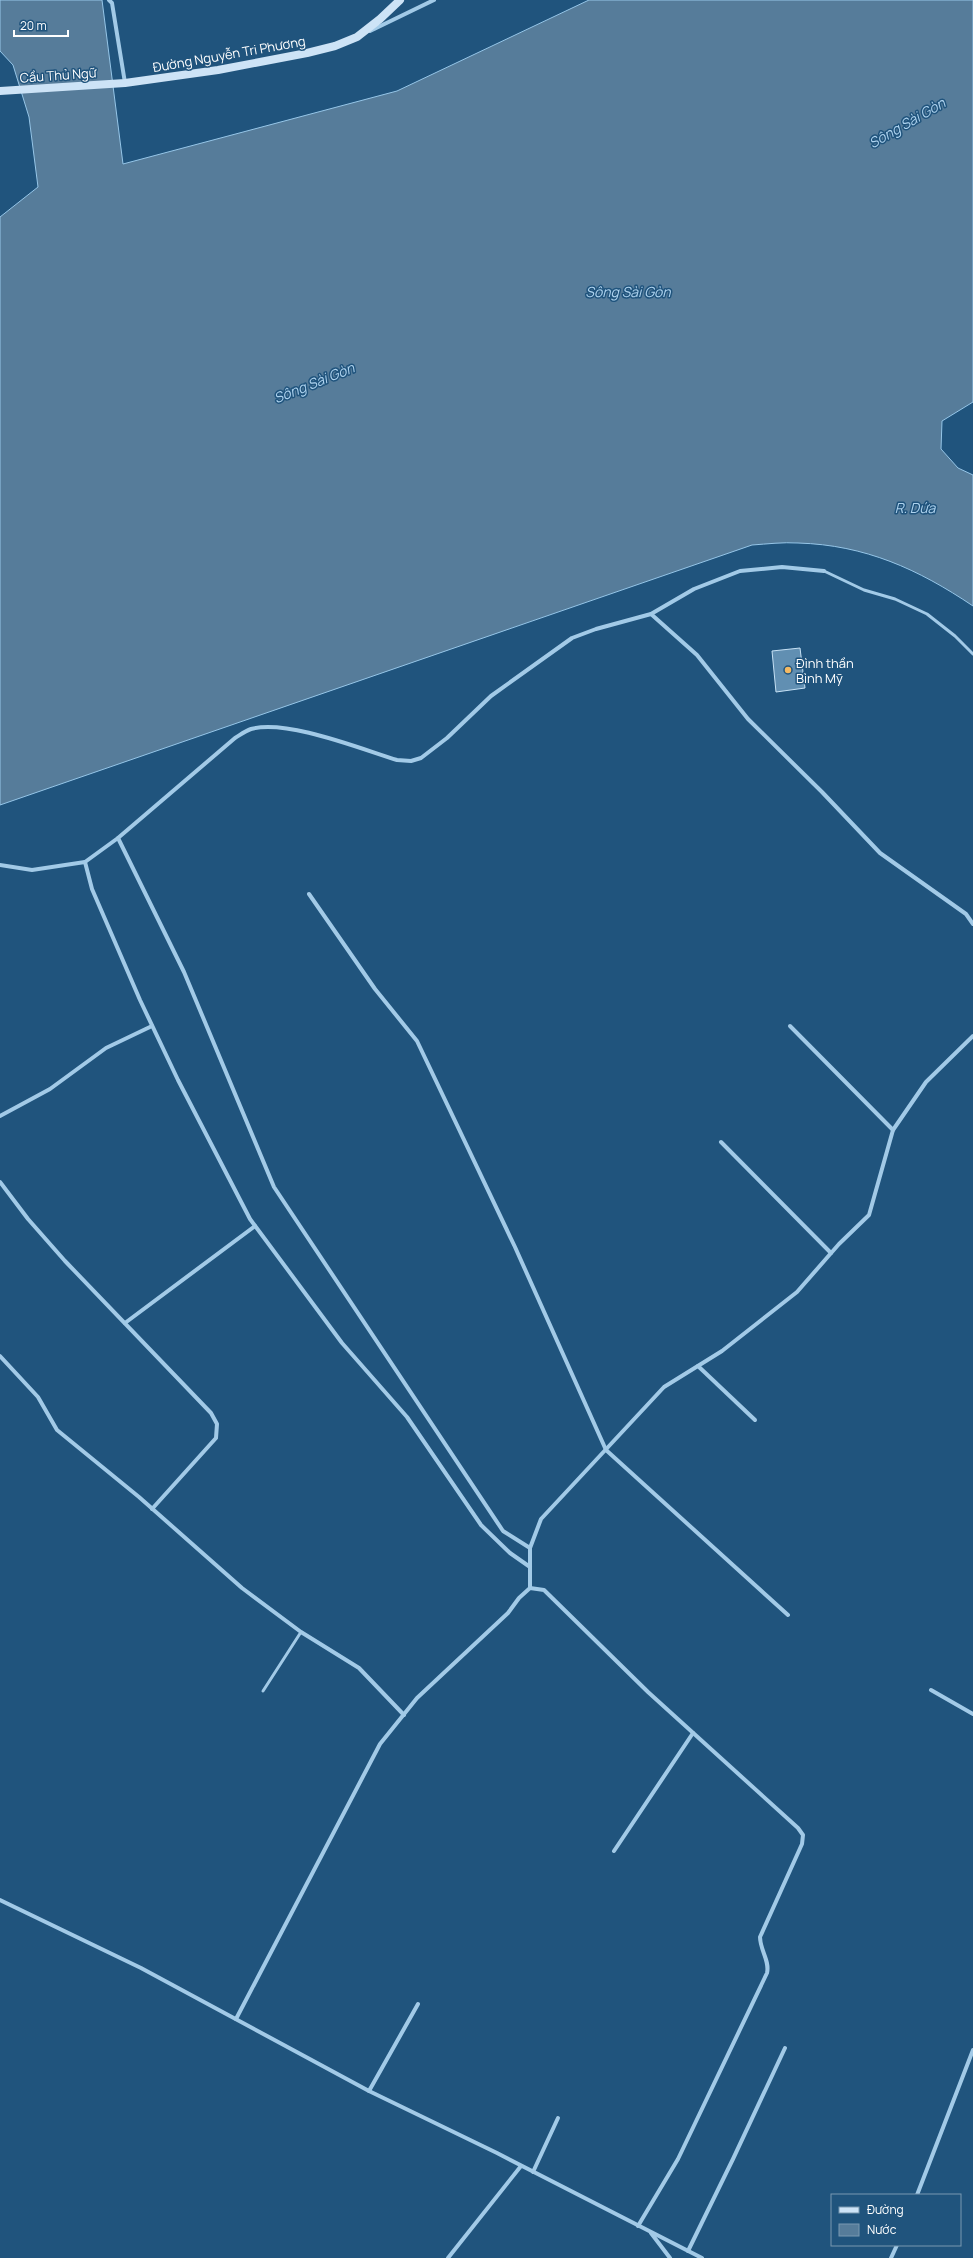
<svg xmlns="http://www.w3.org/2000/svg" width="973" height="2258" viewBox="0 0 973 2258" font-family="Manrope,sans-serif">
<rect width="100%" height="100%" fill="#20547d"/>
<path fill="#567c9a" stroke="#96c6e8" d="M 0,0 L 102,0 L 123,164 L 397,91 L 589,0 L 973,0 L 973,402 L 942,421 L 941,449 L 958,468 L 973,475 L 973,606 C 918,569 865,545 798,543 C 783,542 767,544 752,545 L 0,805 L 0,217 L 38,187 L 29,117 L 13,65 L 0,51 Z"/>
<path fill="#618fb2" stroke="#c6e1f5" d="M 800,648 L 805,688 L 776,692 L 772,651 Z"/>
<g fill="none" stroke-linecap="round" stroke-linejoin="round">
<g stroke="#a2cae7" stroke-width="3">
<path d="M 824,571 L 864,590 L 895,599 L 927,614 L 955,636 L 973,654"/>
<path d="M 263,1691 L 301,1632"/>
</g>
<g stroke="#a2cae7" stroke-width="4">
<path d="M 109,0 L 112,3 L 125,83"/>
<path d="M 370,31 L 434,0"/>
<path d="M 651,614 L 697,655 L 748,719 L 822,792 L 880,853 L 966,914 L 973,924"/>
<path d="M 118,838 L 184,972 L 274,1187 L 503,1531 L 530,1548"/>
<path d="M 85,862 L 92,889 L 140,1000 L 178,1080 L 250,1219 L 342,1343 L 407,1417 L 481,1525 L 510,1553 L 530,1567"/>
<path d="M 0,865 L 32,870 L 85,862 L 118,838 L 235,738 C 240,735 245,731 251,729 C 287,719 361,749 397,760 L 411,761 L 421,758 L 447,738 L 491,696 L 572,638 L 596,629 L 651,614 L 694,589 L 740,571 L 782,567 L 824,571"/>
<path d="M 309,894 L 375,989 L 417,1041 L 515,1247 L 606,1450 L 788,1615"/>
<path d="M 790,1026 L 893,1130"/>
<path d="M 0,1116 L 50,1089 L 106,1048 L 152,1026"/>
<path d="M 721,1142 L 831,1253"/>
<path d="M 0,1182 L 28,1219 L 65,1261 L 211,1413 L 217,1424 L 216,1438 L 152,1509"/>
<path d="M 125,1323 L 255,1226"/>
<path d="M 0,1356 L 38,1397 L 57,1430 L 139,1497 L 242,1588 L 301,1632 L 359,1668 L 404,1715"/>
<path d="M 698,1366 L 755,1420"/>
<path d="M 530,1588 L 530,1548 L 541,1519 L 664,1387 L 722,1351 L 797,1292 L 839,1244 L 869,1215 L 893,1130 L 926,1082 L 973,1036"/>
<path d="M 931,1690 L 973,1714"/>
<path d="M 614,1851 L 693,1733"/>
<path d="M 0,1900 L 141,1968 L 369,2091 L 497,2153 L 702,2258"/>
<path d="M 236,2019 L 380,1744 L 417,1698 L 508,1613 L 519,1598 L 530,1588 L 544,1590 L 648,1692 L 798,1828 L 803,1835 L 802,1844 L 760,1937 C 760,1950 770,1961 767,1973 L 678,2159 L 638,2226"/>
<path d="M 369,2091 L 418,2004"/>
<path d="M 533,2172 L 558,2118"/>
<path d="M 917,2195 L 973,2050"/>
<path d="M 651,2233 L 670,2258"/>
<path d="M 688,2251 L 733,2159 L 785,2048"/>
<path d="M 448,2258 L 521,2166"/>
<path d="M 891,2258 L 897,2245"/>
</g>
<path stroke="#cde3f6" stroke-width="8" d="M 0,91 L 125,83 L 218,70 L 307,53 L 335,46 L 357,37 L 380,19 L 400,0"/>
</g>
<circle fill="#f4b963" stroke="#20547d" stroke-width="1.5" cx="788" cy="670" r="4"/>
<g text-anchor="middle" stroke-width="3" stroke-linejoin="round" paint-order="stroke">
<g font-size="13" fill="#fff" stroke="#20547d">
<text transform="translate(229 54) rotate(-10)" y="5">Đường Nguyễn Tri Phương</text>
<text transform="translate(58 75) rotate(-4)" y="5">Cầu Thủ Ngữ</text>
</g>
<g font-size="13" fill="#fff" stroke="#20547d" text-anchor="start">
<text x="796" y="668">Đình thần<tspan x="796" dy="15">Bình Mỹ</tspan></text>
</g>
<g font-size="14" font-style="italic" fill="#aed3ef" stroke="#20547d">
<text transform="translate(907 123) rotate(-30)" y="5">Sông Sài Gòn</text>
<text x="628" y="297">Sông Sài Gòn</text>
<text transform="translate(314 383) rotate(-22)" y="5">Sông Sài Gòn</text>
<text x="915" y="513">R. Dứa</text>
</g>
</g>
<rect x="831" y="2194" width="130" height="52" fill="#20547d" stroke="#7998b1"/>
<rect x="839" y="2207" width="20" height="6" fill="#cde3f6" stroke="#7998b1"/>
<text x="867" y="2214" font-size="12" fill="#ffffff">Đường</text>
<rect x="839" y="2224" width="20" height="12" fill="#567c9a" stroke="#7998b1"/>
<text x="867" y="2234" font-size="12" fill="#ffffff">Nước</text>
<path d="M14 30v6h54v-6" fill="none" stroke="#ffffff" stroke-width="2"/>
<text x="20" y="30" font-size="12" fill="#ffffff" stroke="#20547d" stroke-width="3" paint-order="stroke">20 m</text>
</svg>
